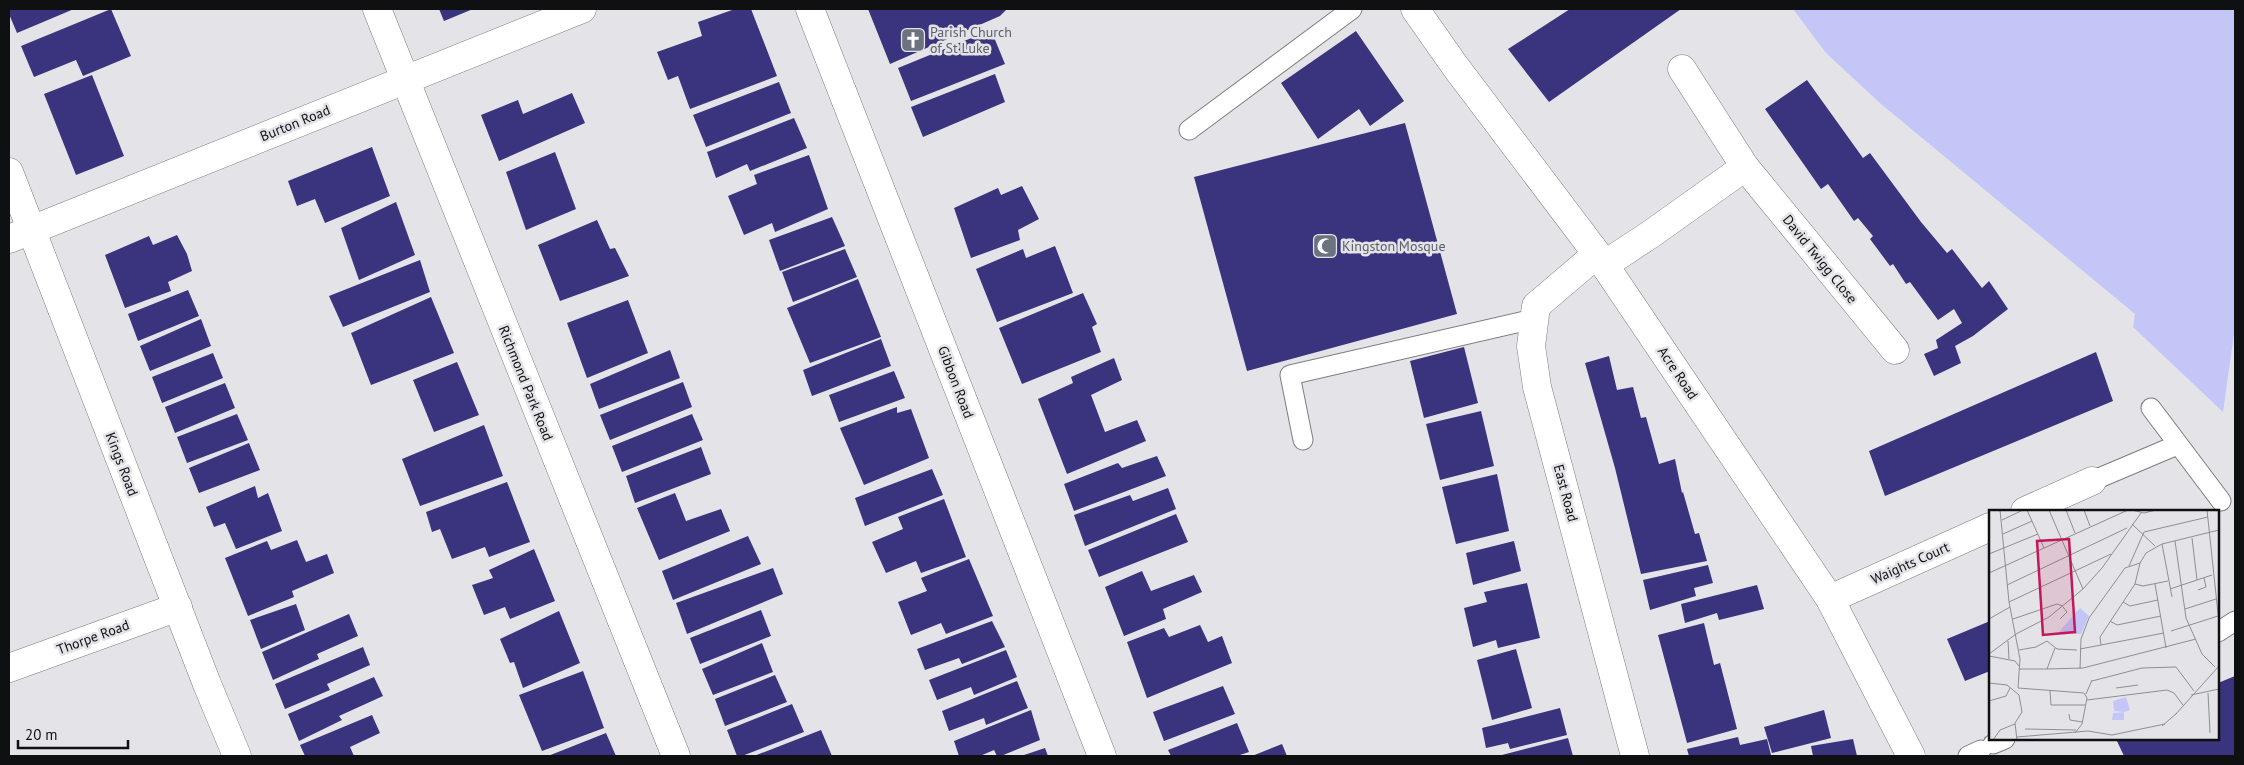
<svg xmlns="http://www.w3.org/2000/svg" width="2244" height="765" viewBox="0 0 2244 765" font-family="'PT Sans',sans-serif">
<rect width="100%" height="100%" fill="#e4e4e8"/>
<path fill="#c4c6f8" d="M 1793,9 L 2235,9 L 2235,327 L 2223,412 L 2133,327 L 2135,314 L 1881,104 L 1826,53 Z"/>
<g fill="#3a337d">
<path d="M 9,9 L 74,9 L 17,33 L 9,14 Z"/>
<path d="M 111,9 L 131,56 L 83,76 L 76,60 L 34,77 L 21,46 Z"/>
<path d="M 439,9 L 473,9 L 444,21 Z"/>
<path d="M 735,9 L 751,9 L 777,76 L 690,109 L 678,76 L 668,80 L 657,52 L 702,36 L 698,22 Z"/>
<path d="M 868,9 L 1007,9 L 1000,16 L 890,64 Z"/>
<path d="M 1570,9 L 1681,9 L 1549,102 L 1508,49 Z"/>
<path d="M 991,30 L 1005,64 L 911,101 L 898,68 Z"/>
<path d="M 1356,31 L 1404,101 L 1370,126 L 1359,109 L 1318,139 L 1281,83 Z"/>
<path d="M 995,74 L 1005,102 L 923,137 L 911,107 Z"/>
<path d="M 92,75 L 124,156 L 76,175 L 44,94 Z"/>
<path d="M 1807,80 L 1863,158 L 1870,153 L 1921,222 L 1947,253 L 1952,249 L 1982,288 L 1989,281 L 2008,309 L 1973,336 L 1955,346 L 1961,363 L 1934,376 L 1924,354 L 1938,348 L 1936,340 L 1962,323 L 1954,309 L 1938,320 L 1910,282 L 1906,284 L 1893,264 L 1890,266 L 1870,239 L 1873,236 L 1858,218 L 1854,221 L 1828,184 L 1821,189 L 1765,109 Z"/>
<path d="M 779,82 L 791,113 L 706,147 L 693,115 Z"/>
<path d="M 572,93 L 585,123 L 499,161 L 481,115 L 518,100 L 523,114 Z"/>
<path d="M 794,118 L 807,148 L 750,171 L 747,164 L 716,178 L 707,152 Z"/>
<path d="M 1405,123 L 1457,314 L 1247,371 L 1194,177 Z"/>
<path d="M 372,147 L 390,196 L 325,223 L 315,199 L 297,206 L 288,181 Z"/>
<path d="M 555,152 L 576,209 L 526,230 L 506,172 Z"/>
<path d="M 809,155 L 828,209 L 775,232 L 772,223 L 744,235 L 728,196 L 757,184 L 754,175 Z"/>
<path d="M 1022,186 L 1039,219 L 1018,230 L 1020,240 L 971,258 L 954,208 L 998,188 L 1001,195 Z"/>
<path d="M 396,202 L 415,255 L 359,280 L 341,228 Z"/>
<path d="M 832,217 L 845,246 L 780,271 L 769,240 Z"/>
<path d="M 597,220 L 610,249 L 615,248 L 629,276 L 560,301 L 538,245 Z"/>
<path d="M 177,235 L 187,254 L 192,271 L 168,282 L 171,291 L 125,308 L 105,255 L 149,236 L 153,245 Z"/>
<path d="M 1055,246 L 1073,293 L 997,322 L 976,269 L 1023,249 L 1026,258 Z"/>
<path d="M 845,249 L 857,277 L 793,302 L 782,272 Z"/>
<path d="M 420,260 L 430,292 L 343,327 L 329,296 Z"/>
<path d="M 858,279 L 881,337 L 810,363 L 787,308 Z"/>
<path d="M 188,290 L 199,316 L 138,341 L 128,314 Z"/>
<path d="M 1083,293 L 1097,324 L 1092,327 L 1101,352 L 1022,384 L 999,328 Z"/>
<path d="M 431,297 L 454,353 L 371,385 L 351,333 Z"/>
<path d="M 628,300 L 648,353 L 587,378 L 567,323 Z"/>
<path d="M 201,319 L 211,346 L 150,371 L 140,346 Z"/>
<path d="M 881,339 L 891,366 L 812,396 L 803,370 Z"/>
<path d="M 1464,347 L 1478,403 L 1424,418 L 1410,361 Z"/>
<path d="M 670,350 L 680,378 L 599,409 L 590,384 Z"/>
<path d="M 2096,352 L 2113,401 L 1885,496 L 1869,451 Z"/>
<path d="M 213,353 L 223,378 L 162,403 L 152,377 Z"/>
<path d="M 1609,356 L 1617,390 L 1633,387 L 1641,418 L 1646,417 L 1659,464 L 1675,459 L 1682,493 L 1683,492 L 1695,534 L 1699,533 L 1707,561 L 1641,574 L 1615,468 L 1585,363 Z"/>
<path d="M 1114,358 L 1122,380 L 1091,395 L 1105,432 L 1137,420 L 1146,441 L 1067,474 L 1038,399 L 1073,383 L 1071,377 Z"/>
<path d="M 457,362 L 479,415 L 434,432 L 413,380 Z"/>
<path d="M 894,371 L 905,398 L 839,422 L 829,395 Z"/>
<path d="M 683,382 L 692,407 L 610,440 L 600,415 Z"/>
<path d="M 225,383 L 235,408 L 175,433 L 165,407 Z"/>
<path d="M 897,407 L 897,413 L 911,409 L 929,458 L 864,485 L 840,428 Z"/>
<path d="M 1481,411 L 1494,466 L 1440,480 L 1426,424 Z"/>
<path d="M 237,414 L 248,440 L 187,463 L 177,437 Z"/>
<path d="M 692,414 L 703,440 L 622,472 L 612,446 Z"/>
<path d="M 484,425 L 503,476 L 420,506 L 402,459 Z"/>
<path d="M 249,443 L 260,470 L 199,493 L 189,468 Z"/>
<path d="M 701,447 L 711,474 L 635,503 L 626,476 Z"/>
<path d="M 1157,456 L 1166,476 L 1074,511 L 1064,484 L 1118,463 L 1122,468 Z"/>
<path d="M 932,469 L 943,495 L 865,526 L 855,498 Z"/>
<path d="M 1497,474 L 1509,531 L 1456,544 L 1442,487 Z"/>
<path d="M 507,482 L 530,542 L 489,557 L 485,547 L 452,559 L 440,529 L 432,532 L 426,512 Z"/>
<path d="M 255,486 L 258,498 L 268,493 L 282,531 L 236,549 L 225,523 L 214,527 L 206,507 Z"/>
<path d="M 1168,488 L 1176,509 L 1085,546 L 1074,515 L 1130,495 L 1133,501 Z"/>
<path d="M 675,493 L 686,521 L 721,509 L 730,531 L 659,560 L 637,508 Z"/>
<path d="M 944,499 L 966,557 L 921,573 L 916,561 L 886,573 L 872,542 L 903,529 L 898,517 Z"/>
<path d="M 1176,514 L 1188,542 L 1099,577 L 1088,550 Z"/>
<path d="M 748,536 L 761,564 L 673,600 L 662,571 Z"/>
<path d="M 297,540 L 306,562 L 327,554 L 334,573 L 292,591 L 294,597 L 248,616 L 225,558 L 267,541 L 271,550 Z"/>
<path d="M 1514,541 L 1521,571 L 1473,585 L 1466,553 Z"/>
<path d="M 534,549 L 555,601 L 510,619 L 505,607 L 484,615 L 472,585 L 493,578 L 489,570 Z"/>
<path d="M 969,559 L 993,616 L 946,634 L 941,623 L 911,635 L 898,602 L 927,591 L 921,578 Z"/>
<path d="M 1708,565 L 1713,583 L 1694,588 L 1696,596 L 1650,610 L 1643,580 Z"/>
<path d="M 773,568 L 783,594 L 687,634 L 676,603 Z"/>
<path d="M 1142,571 L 1151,591 L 1194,575 L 1202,592 L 1163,609 L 1166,619 L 1124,636 L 1105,587 Z"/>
<path d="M 1527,583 L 1540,638 L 1498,648 L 1496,640 L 1473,647 L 1464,608 L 1487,602 L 1484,592 Z"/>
<path d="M 1757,585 L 1764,609 L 1719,620 L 1717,613 L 1685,623 L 1681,604 Z"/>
<path d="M 296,604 L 305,630 L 261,649 L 250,620 Z"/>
<path d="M 761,610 L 771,636 L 700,664 L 690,638 Z"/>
<path d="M 559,611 L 580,663 L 523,688 L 514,662 L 510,663 L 500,639 Z"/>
<path d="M 349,614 L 358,636 L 317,654 L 319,659 L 273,680 L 262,652 Z"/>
<path d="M 992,621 L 1005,647 L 962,664 L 959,658 L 925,670 L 917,649 Z"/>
<path d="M 1990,621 L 1990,671 L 1965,681 L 1947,639 Z"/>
<path d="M 1704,623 L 1714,665 L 1720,663 L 1737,729 L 1687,743 L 1658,635 Z"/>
<path d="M 1200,625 L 1208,642 L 1222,636 L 1232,663 L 1147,698 L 1127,642 L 1164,628 L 1169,637 Z"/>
<path d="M 762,643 L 773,672 L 713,695 L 702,669 Z"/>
<path d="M 363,647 L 370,665 L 327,684 L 330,690 L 285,709 L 275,684 Z"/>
<path d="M 1516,649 L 1532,708 L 1492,720 L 1477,660 Z"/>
<path d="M 1006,650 L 1017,677 L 974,695 L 971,687 L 937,700 L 929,680 Z"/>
<path d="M 583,671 L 604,728 L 542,751 L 519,695 Z"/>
<path d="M 775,675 L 787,702 L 725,726 L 715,699 Z"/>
<path d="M 2235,676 L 2235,756 L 2124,756 L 2116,739 L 2218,739 L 2218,683 Z"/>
<path d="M 374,677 L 383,696 L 339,716 L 342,720 L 299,741 L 288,714 Z"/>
<path d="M 1017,681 L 1028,708 L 986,725 L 984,718 L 949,731 L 942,711 Z"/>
<path d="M 1223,686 L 1235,714 L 1164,741 L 1153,712 Z"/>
<path d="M 792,704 L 804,732 L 742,756 L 737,756 L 727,730 Z"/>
<path d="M 1560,708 L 1567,735 L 1510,749 L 1508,743 L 1486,748 L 1482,728 Z"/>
<path d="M 1031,710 L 1040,740 L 1001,756 L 997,756 L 994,750 L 980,756 L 959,756 L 954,741 Z"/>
<path d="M 1824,710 L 1831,738 L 1772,753 L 1764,727 Z"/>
<path d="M 372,715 L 380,733 L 350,747 L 354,756 L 305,756 L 300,745 Z"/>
<path d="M 1237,723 L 1249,752 L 1237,756 L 1171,756 L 1168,750 Z"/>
<path d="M 821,730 L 832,756 L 754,756 Z"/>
<path d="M 606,733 L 616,756 L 548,756 Z"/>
<path d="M 1738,737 L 1740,745 L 1767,739 L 1771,755 L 1764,756 L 1689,756 L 1687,749 Z"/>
<path d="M 1568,738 L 1573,756 L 1498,756 Z"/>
<path d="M 1853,739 L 1857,756 L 1813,756 L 1811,746 Z"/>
<path d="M 1282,744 L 1287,756 L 1252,756 Z"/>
<path d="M 1045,748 L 1048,756 L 1021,756 Z"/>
</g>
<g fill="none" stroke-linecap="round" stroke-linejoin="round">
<defs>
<g id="lane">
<path d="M 1189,130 L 1352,9"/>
<path d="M 2151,408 L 2221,501"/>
<path d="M 1303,440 L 1290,375 L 1534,319"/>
<path d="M 2092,481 L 2177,445"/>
<path d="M 2218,632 L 2235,621"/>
<path d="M 1993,744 L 2005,739"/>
<path d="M 1968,756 L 1981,750"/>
</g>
<g id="street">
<path d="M 377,9 L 676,756"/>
<path d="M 810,9 L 1102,756"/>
<path d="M 1682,69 L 1745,167"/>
<path d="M 9,239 L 582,9"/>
<path d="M 1597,254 L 1536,306 L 1531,346 L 1537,387 L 1635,756"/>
<path d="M 1604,265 L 1651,234 L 1745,167 L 1895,350"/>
<path d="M 2025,511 L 2092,481"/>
<path d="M 1830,599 L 1990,527"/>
<path d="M 9,668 L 178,607"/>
</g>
<g id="secondary">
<path d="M 1415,9 L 1455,66 L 1597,254 L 1830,599 L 1911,756"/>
<path d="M 9,172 L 207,684 L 237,756"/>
</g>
</defs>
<use href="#lane" stroke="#7d7d80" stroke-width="21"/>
<use href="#street" stroke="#7d7d80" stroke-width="29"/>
<use href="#secondary" stroke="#7d7d80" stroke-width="29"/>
<use href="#lane" stroke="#fff" stroke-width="19"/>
<use href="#street" stroke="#fff" stroke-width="28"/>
<use href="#secondary" stroke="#fff" stroke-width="28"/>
</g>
<defs>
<symbol id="church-square" viewBox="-11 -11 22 22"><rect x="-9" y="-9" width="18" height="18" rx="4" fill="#6b7280" stroke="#e4e4e8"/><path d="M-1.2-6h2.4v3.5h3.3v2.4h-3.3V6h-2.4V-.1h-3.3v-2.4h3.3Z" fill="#fff"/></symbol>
<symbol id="mosque-square" viewBox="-11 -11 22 22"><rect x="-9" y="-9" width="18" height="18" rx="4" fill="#6b7280" stroke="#e4e4e8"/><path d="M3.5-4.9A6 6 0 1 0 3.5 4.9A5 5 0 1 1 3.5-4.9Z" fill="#fff"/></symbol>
</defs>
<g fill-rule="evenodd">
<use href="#church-square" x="899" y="26" width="28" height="28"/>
<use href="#mosque-square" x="1311" y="232" width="28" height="28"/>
</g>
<g text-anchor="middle" stroke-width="5" stroke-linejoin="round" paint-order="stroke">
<g font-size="14" fill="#5b616d" stroke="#e4e4e8" text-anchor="start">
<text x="930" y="37">Parish Church<tspan x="930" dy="16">of St Luke</tspan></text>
<text x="1342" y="251">Kingston Mosque</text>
</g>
<g font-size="14" fill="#0f1011" stroke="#e4e4e8">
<text transform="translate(295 123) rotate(-22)" y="5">Burton Road</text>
<text transform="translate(1820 259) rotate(51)" y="5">David Twigg Close</text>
<text transform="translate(1678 373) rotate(56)" y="5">Acre Road</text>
<text transform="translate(956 382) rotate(69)" y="5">Gibbon Road</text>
<text transform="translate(526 383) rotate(68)" y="5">Richmond Park Road</text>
<text transform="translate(122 464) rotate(69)" y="5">Kings Road</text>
<text transform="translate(1566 493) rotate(75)" y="5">East Road</text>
<text transform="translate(1910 563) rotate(-24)" y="5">Waights Court</text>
<text transform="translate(93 637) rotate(-20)" y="5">Thorpe Road</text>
</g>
</g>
<g transform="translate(1989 510)">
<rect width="230" height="230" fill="#e4e4e8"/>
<path d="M 91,98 L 100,106 L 92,124 L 69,123 ZM 137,187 L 141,200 L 135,202 L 135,210 L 123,210 L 124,203 L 135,202 L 125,201 L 124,191 Z" fill="#c4c6f8"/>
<path fill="none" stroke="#8f8f92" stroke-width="1" d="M 11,0 L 20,92 L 31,149 L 29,178 L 95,183 L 98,188 L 93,214 L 86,223M 38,0 L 55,38M 60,0 L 94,79M 77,0 L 86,23M 95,0 L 101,16M 143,0 L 155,3 L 167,0M 218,0 L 230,113M 13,10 L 34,0M 143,14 L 166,36M 14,24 L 43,11M 203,28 L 208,70M 186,31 L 197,108 L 213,144 L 226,157M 173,34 L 183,87M 0,44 L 49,24M 140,56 L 155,22 L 219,7M 0,63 L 139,0M 146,74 L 154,76 L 179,71M 166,74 L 177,138M 18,75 L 138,18M 181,79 L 223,65M 209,80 L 217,77 L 215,68M 20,92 L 122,44M 134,92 L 141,96 L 169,90M 196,99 L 227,89M 0,109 L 21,97M 24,109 L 68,94 L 74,96M 71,109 L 78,102 L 74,97M 121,111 L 128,115 L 172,106M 182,121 L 229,106M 27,124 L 60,107 L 94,79 L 113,58 L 152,3M 19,131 L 20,149M 112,135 L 111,127 L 146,74 L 151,53 L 157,43 L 173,34 L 230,20M 91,139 L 175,123M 30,140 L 47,137 L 58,131 L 68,139 L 88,140M 0,144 L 27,124M 0,146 L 26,151 L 30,156M 30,159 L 58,159M 58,159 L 94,158 L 207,129M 58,159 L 66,138M 91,159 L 92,129 L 100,108 L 136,58 L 151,53M 103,171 L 153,158 L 187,157 L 205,181M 0,173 L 18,175 L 30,185 L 33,202 L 26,213 L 28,230M 127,178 L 149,175M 61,181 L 62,195 L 96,195M 219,183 L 221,223M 97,184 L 103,170M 202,185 L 230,179M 98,190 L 178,180 L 185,183 L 194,195M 0,191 L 17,186 L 21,178M 80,204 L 81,210 L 93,212M 186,205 L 230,156M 173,216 L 188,203M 36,219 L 87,220M 28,227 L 99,221 L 123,225 L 176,214M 4,230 L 11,220 L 26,214"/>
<path fill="#c2185b" fill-opacity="0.15" stroke="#c2185b" stroke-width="2.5" d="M 80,29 L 86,122 L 54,125 L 48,31 Z"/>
<rect width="230" height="230" fill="none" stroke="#0f1011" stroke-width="2.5"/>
</g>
<rect width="2244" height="765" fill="none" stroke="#0f1011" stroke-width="20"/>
<path d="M18 740v8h110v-8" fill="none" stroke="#0f1011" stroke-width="2.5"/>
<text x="25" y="740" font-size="15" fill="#0f1011" stroke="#e4e4e8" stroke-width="4" paint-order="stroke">20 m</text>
</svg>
